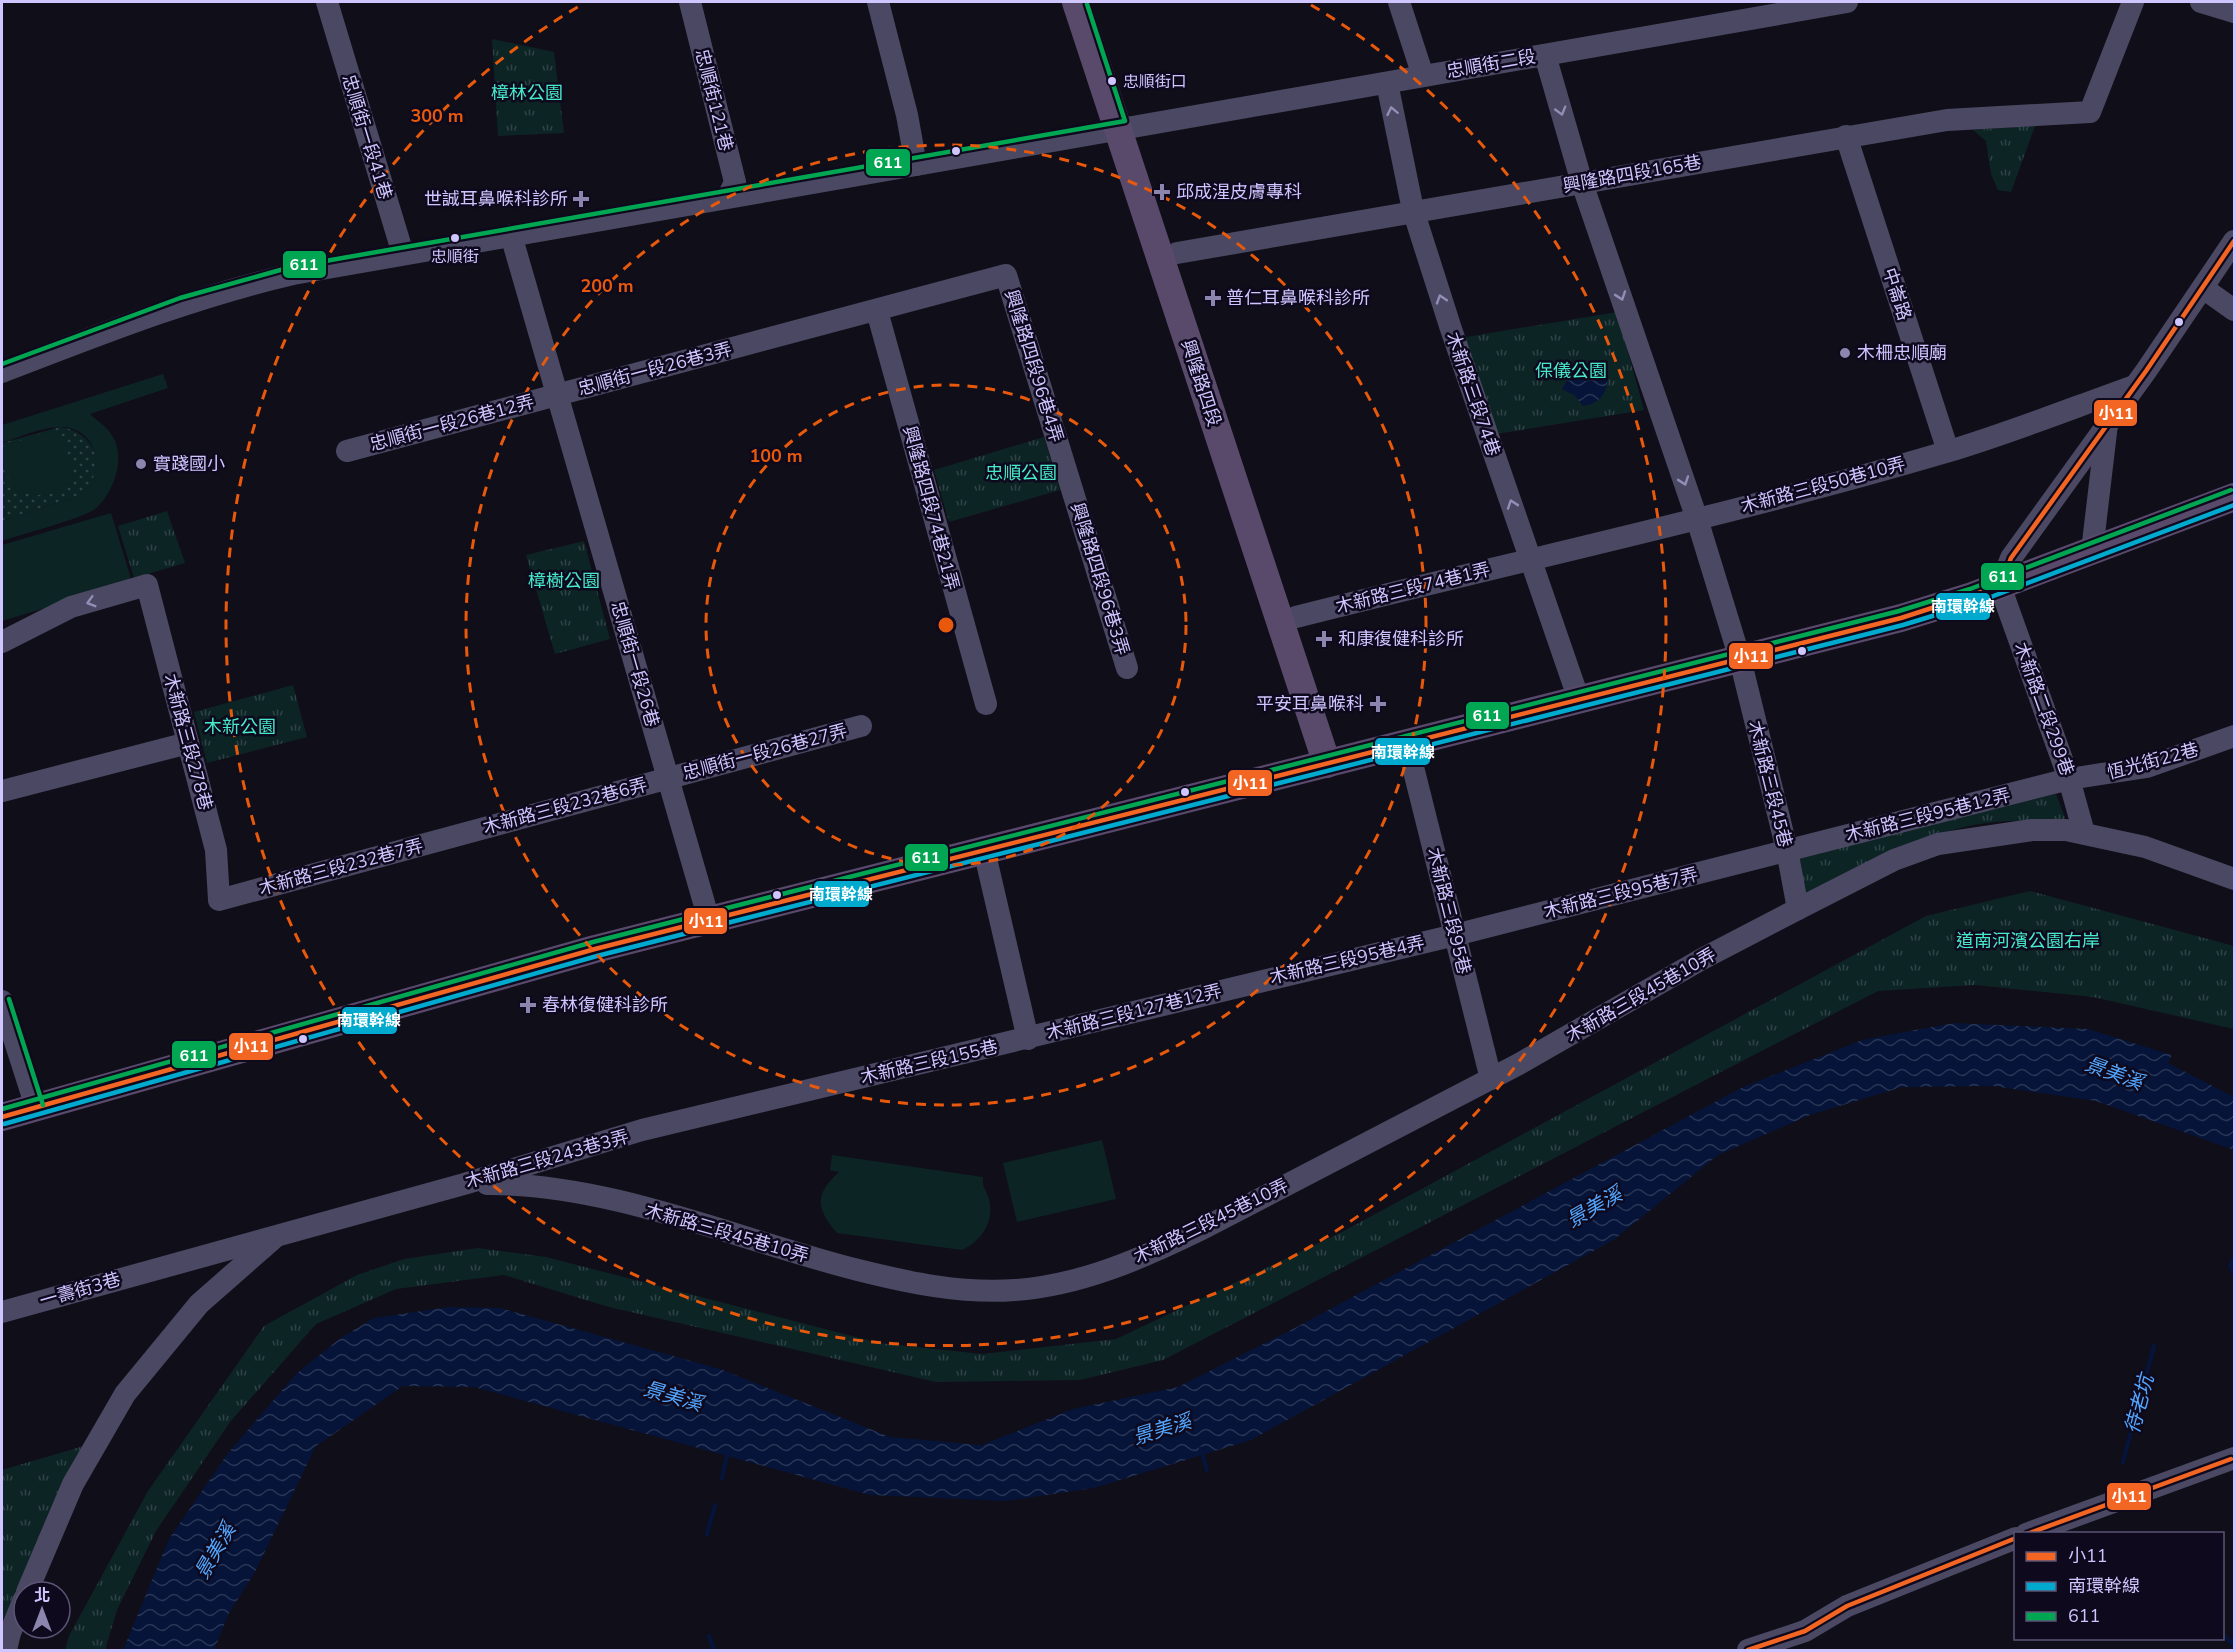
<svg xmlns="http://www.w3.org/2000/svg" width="2236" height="1652" viewBox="0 0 2236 1652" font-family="'Nunito Sans','Noto Sans TC',sans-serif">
<defs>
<pattern id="grass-dots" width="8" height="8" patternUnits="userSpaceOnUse" patternTransform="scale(1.5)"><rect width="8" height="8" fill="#0d2425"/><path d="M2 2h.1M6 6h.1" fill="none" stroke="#2f4246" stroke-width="1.8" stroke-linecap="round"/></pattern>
<pattern id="park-tufts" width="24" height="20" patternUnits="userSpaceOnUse" patternTransform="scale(1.5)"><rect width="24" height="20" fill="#0d2425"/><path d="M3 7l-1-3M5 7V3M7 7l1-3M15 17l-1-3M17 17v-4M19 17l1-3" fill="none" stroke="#2f4246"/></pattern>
<pattern id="water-waves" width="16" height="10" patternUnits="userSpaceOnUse" patternTransform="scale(1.5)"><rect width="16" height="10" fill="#051438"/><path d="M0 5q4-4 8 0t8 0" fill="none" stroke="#283556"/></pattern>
</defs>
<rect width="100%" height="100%" fill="#100e18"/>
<path fill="url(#grass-dots)" d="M 60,427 C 98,432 111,474 78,496 L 2,521 L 2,443 Z"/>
<g fill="url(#park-tufts)">
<path d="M 492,39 L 554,52 L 564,133 L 498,136 Z"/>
<path d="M 2035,126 L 2011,192 L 1998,190 L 1991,174 L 1986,141 L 1973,130 Z"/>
<path d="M 1617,312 L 1644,410 L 1496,434 L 1460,338 Z"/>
<path d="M 1044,437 L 1060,490 L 949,522 L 934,470 Z"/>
<path d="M 167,511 L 185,563 L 134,578 L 118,526 Z"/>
<path d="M 584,541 L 610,639 L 555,654 L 526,555 Z"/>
<path d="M 293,685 L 307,737 L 207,763 L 194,712 Z"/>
<path d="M 2056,794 L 2067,823 C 2038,821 2008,819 1979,824 C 1922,833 1857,871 1803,895 L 1795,857 Z"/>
<path d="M 2030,891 L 2234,946 L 2234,1029 L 2093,997 L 1975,985 L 1878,991 L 1163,1360 L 1080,1380 L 936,1382 L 609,1307 L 504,1275 L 396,1289 L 316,1324 L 230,1422 L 156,1531 L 117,1610 L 105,1650 L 65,1650 L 69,1636 L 148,1491 L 264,1326 L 357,1275 L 404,1259 L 478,1248 L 546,1257 L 879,1343 L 982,1354 L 1116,1339 L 1342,1232 L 1926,916 Z"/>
<path d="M 87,1445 L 3,1621 L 2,1622 L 2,1470 Z"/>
</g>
<g fill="#0d2425">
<path d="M 163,374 L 168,388 L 90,414 C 97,421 108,427 113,437 C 126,459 113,494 95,509 C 84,518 19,535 2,541 L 2,521 L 78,496 C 108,476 100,427 60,427 C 41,427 20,437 2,443 L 2,425 Z"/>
<path d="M 51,430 L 61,433 L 76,480 C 38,509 1,495 2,447 Z"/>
<path d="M 111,513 L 132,582 L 2,621 L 2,545 Z"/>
<path d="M 1102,1140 L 1116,1199 L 1017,1222 L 1003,1163 Z"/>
<path d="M 832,1155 L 983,1177 C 982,1188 986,1189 989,1199 C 995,1222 981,1241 962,1250 L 837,1233 C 816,1208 814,1195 839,1172 L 830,1170 Z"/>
</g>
<g fill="url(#water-waves)">
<path d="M 1582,365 L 1608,376 C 1607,393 1601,403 1583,406 L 1574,395 L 1562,389 L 1569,377 Z"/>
<path d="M 1953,1023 L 2088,1029 L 2172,1055 L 2168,1063 L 2234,1097 L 2234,1150 L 2096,1101 L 1993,1086 L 1902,1087 L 1810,1115 L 1718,1155 L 1615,1239 L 1251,1440 L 1094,1488 L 1005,1501 L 870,1495 L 474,1387 L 403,1386 L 316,1446 L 255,1572 L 229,1613 L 214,1650 L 123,1650 L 169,1539 L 228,1453 L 296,1374 L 342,1337 L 374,1318 L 449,1307 L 500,1308 L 720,1369 L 890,1437 L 982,1445 L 1073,1409 L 1178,1387 L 1293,1329 L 1743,1087 L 1862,1040 Z"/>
</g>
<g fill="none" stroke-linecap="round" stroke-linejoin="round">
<g stroke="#051438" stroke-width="4.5">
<path d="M 2233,1260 L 2230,1266 L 2234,1273"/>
<path d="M 1201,1449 L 1207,1470"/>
<path d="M 2123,1462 L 2154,1346"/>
<path d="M 722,1478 L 728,1451"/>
<path d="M 707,1534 L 715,1505"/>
<path d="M 2222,1634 L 2234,1645"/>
<path d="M 709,1636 L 714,1650"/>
</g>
<g stroke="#4a4862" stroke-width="22">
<path d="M 327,2 L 403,254"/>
<path d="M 690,2 L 735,182 L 728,197"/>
<path d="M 878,2 L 907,115 L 916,165"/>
<path d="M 1399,2 L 1423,76"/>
<path d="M 2201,2 L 2234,12"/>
<path d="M 1545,55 L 1582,183 L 1697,519 L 1740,659 L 1787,850 L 1798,909"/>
<path d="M 1387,83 L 1413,210 L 1451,329 L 1579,700"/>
<path d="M 1846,136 L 1948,451"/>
<path d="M 511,235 L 709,920"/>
<path d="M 1177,253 L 1947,120 L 2090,112 L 2133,2"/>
<path d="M 2203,288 L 2234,310"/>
<path d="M 877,311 L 986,704"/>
<path d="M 2,372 C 98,335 193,297 293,274 L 1847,2"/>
<path d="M 347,451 L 1006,275 L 1127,668"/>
<path d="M 2092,551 L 2107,424"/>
<path d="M 1296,617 C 1513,562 1732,515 1946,452 C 2010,433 2072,408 2134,386"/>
<path d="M 2,642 L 71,607 L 147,585 L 216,850 L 219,900 L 861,726"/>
<path d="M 1407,743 L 1491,1079"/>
<path d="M 2,791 L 188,743"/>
<path d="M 2084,833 L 2069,779 L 2000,586 L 2011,558 L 2146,371 L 2234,241"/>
<path d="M 984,850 L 1028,1039"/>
<path d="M 2,1001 L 36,1107"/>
<path d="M 487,1184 C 611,1183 738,1240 858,1270 C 910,1283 962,1294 1015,1290 C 1079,1286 1143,1258 1200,1230 L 1519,1064 L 1702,959 L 1798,909 L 1894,860 L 1938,844 L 2032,830 L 2066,830 L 2145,847 L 2234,879"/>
<path d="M 2,1312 L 464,1184 L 642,1130 L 1455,935 L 2069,779 L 2147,767 L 2234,736"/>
<path d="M 2026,1534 L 2234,1458"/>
<path d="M 27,1592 L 73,1484 L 125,1394 L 199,1304 L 273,1239"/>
<path d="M 6,1650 L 10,1633 L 24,1599"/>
<path d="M 1748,1650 L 1805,1631 L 1847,1606 L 2016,1538"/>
</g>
<g stroke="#594a6c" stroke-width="28">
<path d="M 1076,2 L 1327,764"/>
<path d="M 2,1117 L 595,949 L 1901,618 L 1972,596 L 2234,497"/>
</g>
<defs>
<g id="bus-1">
<path d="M 2000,586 L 2011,558 L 2146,371 L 2234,241"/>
<path d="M 2,1117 L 595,949 L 1901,618 L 2000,586"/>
<path d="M 2027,1534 L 2231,1459"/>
<path d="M 1748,1650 L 1805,1631 L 1847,1606 L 2016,1538"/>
</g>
<path id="bus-2" d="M 4,1124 L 597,956 L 1903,625 L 1975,603 L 2234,505"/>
<g id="bus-3">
<path d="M 2,364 L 180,298 L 291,267 L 1125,121 L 1087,4"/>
<path d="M 9,999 L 43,1105"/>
<path d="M 2,1109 L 593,942 L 1899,611 L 1970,589 L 2231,490"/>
</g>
</defs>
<use href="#bus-1" stroke="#0e091d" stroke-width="9"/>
<use href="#bus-2" stroke="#0e091d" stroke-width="9"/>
<use href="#bus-3" stroke="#0e091d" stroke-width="9"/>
<use href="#bus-1" stroke="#f26522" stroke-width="4.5"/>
<use href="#bus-2" stroke="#00a9ce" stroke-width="4.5"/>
<use href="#bus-3" stroke="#00a651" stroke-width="4.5"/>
</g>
<defs><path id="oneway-chevron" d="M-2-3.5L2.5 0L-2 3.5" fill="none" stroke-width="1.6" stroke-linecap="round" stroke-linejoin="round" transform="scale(1.5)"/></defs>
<g stroke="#938db8">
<use href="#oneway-chevron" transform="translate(1392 111) rotate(-102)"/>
<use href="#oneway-chevron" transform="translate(1561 111) rotate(74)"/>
<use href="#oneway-chevron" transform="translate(1621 296) rotate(71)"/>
<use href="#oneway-chevron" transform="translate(1441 299) rotate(-108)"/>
<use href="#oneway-chevron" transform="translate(1684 481) rotate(71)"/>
<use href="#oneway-chevron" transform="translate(1512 504) rotate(-109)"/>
<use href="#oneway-chevron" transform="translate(91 602) rotate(164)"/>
</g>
<g fill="none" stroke="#e8590c" stroke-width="3" stroke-dasharray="10 8">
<circle cx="946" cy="625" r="240"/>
<circle cx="946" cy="625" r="480"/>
<path d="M1311 5A720 720 0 1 1 581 5"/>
</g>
<g fill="#cfc5ff" stroke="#0e091d" stroke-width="2">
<circle cx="1112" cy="81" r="5"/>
<circle cx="956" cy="151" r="5"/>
<circle cx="455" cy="238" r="5"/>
<circle cx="2179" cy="322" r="5"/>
<circle cx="1802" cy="651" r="5"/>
<circle cx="1185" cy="792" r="5"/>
<circle cx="777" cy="895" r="5"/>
<circle cx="303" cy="1039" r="5"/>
</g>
<g fill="#8c85ae" stroke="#0e091d" stroke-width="2">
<path d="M1159 183h6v6h6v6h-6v6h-6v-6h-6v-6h6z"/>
<path d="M578 190h6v6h6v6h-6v6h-6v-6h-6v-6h6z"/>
<path d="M1210 289h6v6h6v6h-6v6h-6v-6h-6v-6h6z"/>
<circle cx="1845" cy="353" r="6"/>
<circle cx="141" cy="464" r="6"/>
<path d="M1321 630h6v6h6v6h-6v6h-6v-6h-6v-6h6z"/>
<path d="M1375 695h6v6h6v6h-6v6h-6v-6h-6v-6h6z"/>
<path d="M525 996h6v6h6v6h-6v6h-6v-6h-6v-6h6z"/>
</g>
<g text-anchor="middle" stroke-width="5" stroke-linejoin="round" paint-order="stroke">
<g font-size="16" fill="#cfc5ff" stroke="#0e091d" text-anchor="start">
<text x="1123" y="87">忠順街口</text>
<text x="455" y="262" text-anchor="middle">忠順街</text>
</g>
<g font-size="18" fill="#cfc5ff" stroke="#0e091d">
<text transform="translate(1491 64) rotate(-10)" y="6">忠順街二段</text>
<text transform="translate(714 100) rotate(76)" y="6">忠順街121巷</text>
<text transform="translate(367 137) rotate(73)" y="6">忠順街一段41巷</text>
<text transform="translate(1632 174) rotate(-10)" y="6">興隆路四段165巷</text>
<text transform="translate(1897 294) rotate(72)" y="6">中崙路</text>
<text transform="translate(1034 366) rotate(73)" y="6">興隆路四段96巷4弄</text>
<text transform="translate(655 369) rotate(-15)" y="6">忠順街一段26巷3弄</text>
<text transform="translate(1201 383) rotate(72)" y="6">興隆路四段</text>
<text transform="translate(1473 394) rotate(71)" y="6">木新路三段74巷</text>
<text transform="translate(452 423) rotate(-15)" y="6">忠順街一段26巷12弄</text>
<text transform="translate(1823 485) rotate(-15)" y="6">木新路三段50巷10弄</text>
<text transform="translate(931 508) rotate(75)" y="6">興隆路四段74巷21弄</text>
<text transform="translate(1100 579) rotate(73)" y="6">興隆路四段96巷3弄</text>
<text transform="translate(1413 588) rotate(-14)" y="6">木新路三段74巷1弄</text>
<text transform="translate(635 664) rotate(74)" y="6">忠順街一段26巷</text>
<text transform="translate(2044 709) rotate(70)" y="6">木新路二段299巷</text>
<text transform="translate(188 742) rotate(75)" y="6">木新路三段278巷</text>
<text transform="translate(765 752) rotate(-15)" y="6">忠順街一段26巷27弄</text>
<text transform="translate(2153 761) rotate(-15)" y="6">恆光街22巷</text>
<text transform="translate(1770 784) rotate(76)" y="6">木新路三段45巷</text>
<text transform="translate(565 806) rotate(-15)" y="6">木新路三段232巷6弄</text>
<text transform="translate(1928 815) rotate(-14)" y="6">木新路三段95巷12弄</text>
<text transform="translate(341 867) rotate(-15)" y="6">木新路三段232巷7弄</text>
<text transform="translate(1621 893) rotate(-14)" y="6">木新路三段95巷7弄</text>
<text transform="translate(1449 911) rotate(76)" y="6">木新路三段95巷</text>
<text transform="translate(1347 960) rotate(-13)" y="6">木新路三段95巷4弄</text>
<text transform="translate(1641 995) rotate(-30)" y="6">木新路三段45巷10弄</text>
<text transform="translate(1134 1012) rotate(-14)" y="6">木新路三段127巷12弄</text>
<text transform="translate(929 1062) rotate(-13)" y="6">木新路三段155巷</text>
<text transform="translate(547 1159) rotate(-16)" y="6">木新路三段243巷3弄</text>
<text transform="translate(1211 1221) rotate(-26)" y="6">木新路三段45巷10弄</text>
<text transform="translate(727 1233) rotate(16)" y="6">木新路三段45巷10弄</text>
<text transform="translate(80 1290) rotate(-16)" y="6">一壽街3巷</text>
</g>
<g font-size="18" fill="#46eaca" stroke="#0e091d">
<text x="527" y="99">樟林公園</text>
<text x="1571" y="377">保儀公園</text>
<text x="1021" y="479">忠順公園</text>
<text x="564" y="587">樟樹公園</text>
<text x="240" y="733">木新公園</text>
<text x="2028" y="947">道南河濱公園右岸</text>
</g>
<g font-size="18" fill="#cfc5ff" stroke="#0e091d" text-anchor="start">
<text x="1176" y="198">邱成湦皮膚專科</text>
<text x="568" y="205" text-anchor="end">世誠耳鼻喉科診所</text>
<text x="1226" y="304">普仁耳鼻喉科診所</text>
<text x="1857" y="359">木柵忠順廟</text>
<text x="153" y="470">實踐國小</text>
<text x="1338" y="645">和康復健科診所</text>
<text x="1364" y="710" text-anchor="end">平安耳鼻喉科</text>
<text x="542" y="1011">春林復健科診所</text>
</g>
<g font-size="20" font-style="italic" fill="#53a6ff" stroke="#0e091d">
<text transform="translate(2114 1073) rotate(20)" y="7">景美溪</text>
<text transform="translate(1594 1207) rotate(-30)" y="7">景美溪</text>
<text transform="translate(673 1396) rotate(16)" y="7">景美溪</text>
<text transform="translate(2139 1404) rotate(-75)" y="7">待老坑</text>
<text transform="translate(1162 1429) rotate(-17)" y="7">景美溪</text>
<text transform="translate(215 1551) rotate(-60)" y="7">景美溪</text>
</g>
</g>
<circle cx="946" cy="625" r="9" fill="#e8590c" stroke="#0e091d" stroke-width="3"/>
<g font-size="18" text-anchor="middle" font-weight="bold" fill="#e8590c" stroke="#0e091d" stroke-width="5" stroke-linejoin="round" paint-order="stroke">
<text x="437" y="122">300 m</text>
<text x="607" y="292">200 m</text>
<text x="776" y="462">100 m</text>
</g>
<g stroke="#0e091d" stroke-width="2">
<rect x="865" y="148" width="46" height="29" rx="6" fill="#00a651"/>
<rect x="282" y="250" width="45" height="29" rx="6" fill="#00a651"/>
<rect x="2093" y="399" width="45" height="28" rx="6" fill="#f26522"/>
<rect x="1980" y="562" width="45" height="29" rx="6" fill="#00a651"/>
<rect x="1935" y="592" width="56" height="29" rx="6" fill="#00a9ce"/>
<rect x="1728" y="642" width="46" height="28" rx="6" fill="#f26522"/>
<rect x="1465" y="701" width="45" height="29" rx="6" fill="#00a651"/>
<rect x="1374" y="737" width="57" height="29" rx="6" fill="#00a9ce"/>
<rect x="1227" y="769" width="46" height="28" rx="6" fill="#f26522"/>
<rect x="904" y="843" width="45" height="29" rx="6" fill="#00a651"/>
<rect x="813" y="880" width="57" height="28" rx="6" fill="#00a9ce"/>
<rect x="683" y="907" width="45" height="28" rx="6" fill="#f26522"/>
<rect x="341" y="1006" width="57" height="29" rx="6" fill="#00a9ce"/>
<rect x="228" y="1032" width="46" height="29" rx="6" fill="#f26522"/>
<rect x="171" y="1040" width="46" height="29" rx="6" fill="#00a651"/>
<rect x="2106" y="1482" width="46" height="29" rx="6" fill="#f26522"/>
</g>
<g font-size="16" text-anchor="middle" font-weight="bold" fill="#fff">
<text x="888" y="168">611</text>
<text x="304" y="270">611</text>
<text x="2116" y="419">小11</text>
<text x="2003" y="582">611</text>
<text x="1963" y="612">南環幹線</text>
<text x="1751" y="662">小11</text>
<text x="1487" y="721">611</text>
<text x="1403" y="758">南環幹線</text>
<text x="1250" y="789">小11</text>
<text x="926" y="863">611</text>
<text x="841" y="900">南環幹線</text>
<text x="706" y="927">小11</text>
<text x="369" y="1026">南環幹線</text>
<text x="251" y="1052">小11</text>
<text x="194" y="1061">611</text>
<text x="2129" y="1502">小11</text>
</g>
<rect width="2236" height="1652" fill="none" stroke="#cfc5ff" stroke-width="6"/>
<rect x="2014" y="1532" width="210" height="108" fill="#0e091d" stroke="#5b5477" stroke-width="1.5"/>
<rect x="2026" y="1552" width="30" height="9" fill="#f26522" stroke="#5b5477" stroke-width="1.5"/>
<text x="2068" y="1562" font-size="18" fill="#cfc5ff">小11</text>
<rect x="2026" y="1582" width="30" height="9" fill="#00a9ce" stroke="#5b5477" stroke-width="1.5"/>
<text x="2068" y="1592" font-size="18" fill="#cfc5ff">南環幹線</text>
<rect x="2026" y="1612" width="30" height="9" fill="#00a651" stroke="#5b5477" stroke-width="1.5"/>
<text x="2068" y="1622" font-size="18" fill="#cfc5ff">611</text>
<g transform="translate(42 1610)"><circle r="28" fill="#0e091d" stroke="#5b5477" stroke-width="1.5"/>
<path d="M0-4.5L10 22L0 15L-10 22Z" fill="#8c85ae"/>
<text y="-9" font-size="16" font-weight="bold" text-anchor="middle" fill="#cfc5ff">北</text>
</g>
</svg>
